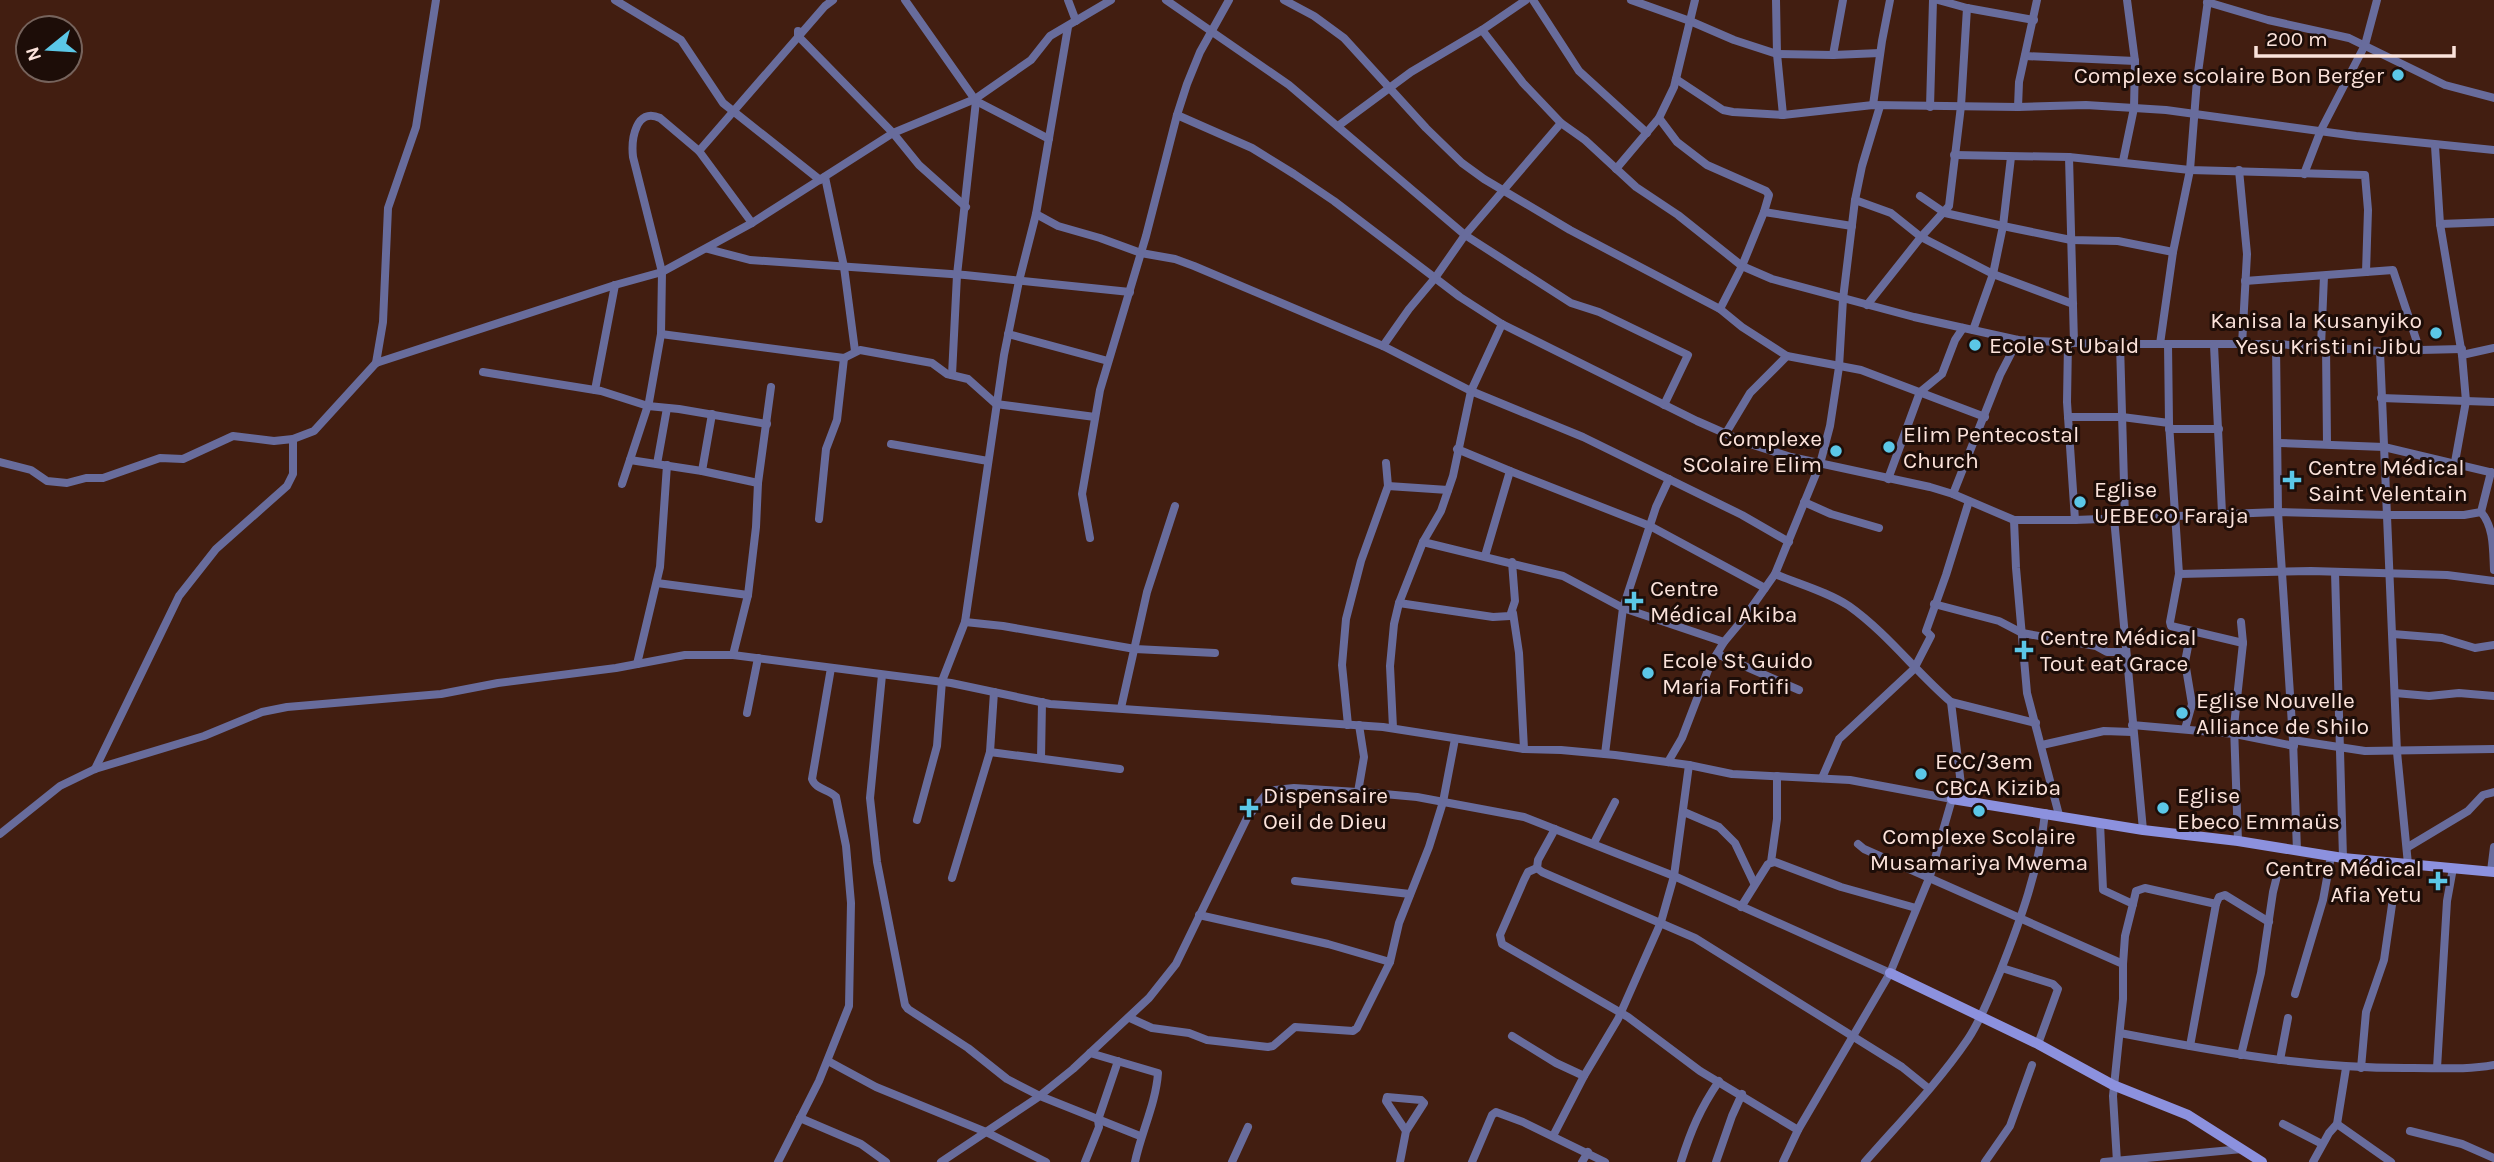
<svg xmlns="http://www.w3.org/2000/svg" width="2494" height="1162" viewBox="0 0 2494 1162" font-family="Karla,sans-serif">
<rect width="100%" height="100%" fill="#421e11"/>
<g fill="none" stroke-linecap="round" stroke-linejoin="round">
<g stroke="#686c9c" stroke-width="8">
<path d="M 615,0 L 681,40 L 723,103 L 820,180"/>
<path d="M 905,0 L 976,101 L 1049,139"/>
<path d="M 1068,0 L 1076,21"/>
<path d="M 1166,0 L 1289,85 L 1465,235 L 1571,303 L 1599,312 L 1688,355 L 1664,405"/>
<path d="M 1284,0 L 1314,16 L 1344,38 L 1426,128 L 1462,163 L 1484,179 L 1570,230 L 1720,309 L 1742,327 L 1787,356"/>
<path d="M 1526,0 L 1482,30 L 1523,83 L 1561,123 L 1585,140 L 1636,187 L 1678,215 L 1742,266 L 1772,279 L 1914,317 L 2018,340 L 2098,344 L 2276,344 L 2380,351 L 2462,349"/>
<path d="M 1533,0 L 1579,71 L 1647,133"/>
<path d="M 1631,0 L 1690,21 L 1734,40 L 1777,54 L 1833,55 L 1880,53"/>
<path d="M 1695,0 L 1674,87 L 1659,118 L 1677,142 L 1707,165 L 1766,191 L 1769,195 L 1764,212"/>
<path d="M 1776,0 L 1777,54 L 1783,115"/>
<path d="M 1938,0 L 1967,8 L 2034,20"/>
<path d="M 2207,2 L 2268,20 L 2349,38 L 2445,85 L 2494,98"/>
<path d="M 798,31 L 798,36 L 893,133 L 919,165 L 966,207"/>
<path d="M 1833,55 L 1843,0"/>
<path d="M 2025,56 L 2135,61"/>
<path d="M 1676,79 L 1723,110 L 1733,112 L 1783,115 L 1873,105 L 2018,107 L 2086,105 L 2166,110 L 2356,136 L 2494,150"/>
<path d="M 1873,105 L 1882,41 L 1890,0"/>
<path d="M 1930,107 L 1933,0"/>
<path d="M 2018,107 L 2019,82 L 2037,0"/>
<path d="M 1177,115 L 1252,148 L 1294,174 L 1334,201 L 1460,297 L 1502,324 L 1697,421 L 1747,443 L 1791,457 L 1930,487 L 1953,494 L 2014,520 L 2075,520 L 2278,512 L 2388,515 L 2464,515 L 2481,512 L 2491,472"/>
<path d="M 1338,126 L 1411,72 L 1482,30"/>
<path d="M 2435,146 L 2440,224 L 2462,355 L 2466,401 L 2455,462"/>
<path d="M 699,151 L 825,6 L 833,0"/>
<path d="M 1954,155 L 2069,157 L 2190,170 L 2365,175 L 2368,210 L 2366,272"/>
<path d="M 2069,157 L 2074,343"/>
<path d="M 2123,161 L 2134,108 L 2135,61 L 2127,0"/>
<path d="M 1616,169 L 1659,118"/>
<path d="M 2239,170 L 2247,254 L 2242,345"/>
<path d="M 2304,174 L 2321,130 L 2365,45 L 2377,0"/>
<path d="M 825,177 L 844,267 L 855,351"/>
<path d="M 1920,196 L 1945,213 L 2003,226 L 2071,240 L 2118,241 L 2173,252"/>
<path d="M 1855,200 L 1891,213 L 1921,237 L 1993,274 L 2073,304"/>
<path d="M 1036,214 L 1058,226 L 1100,238 L 1141,253 L 1175,259 L 1194,266 L 1383,346 L 1471,391 L 1583,437 L 1742,515 L 1789,542"/>
<path d="M 2440,224 L 2494,222"/>
<path d="M 708,249 L 750,260 L 965,275 L 1130,292"/>
<path d="M 2245,281 L 2393,270 L 2420,351"/>
<path d="M 1867,305 L 1921,237 L 1949,206 L 1961,106 L 1967,8"/>
<path d="M 1720,309 L 1742,266 L 1764,212 L 1852,226"/>
<path d="M 1973,330 L 1993,274 L 2003,226 L 2011,157"/>
<path d="M 661,334 L 844,358 L 860,350 L 932,363 L 947,374 L 968,379 L 996,404 L 1095,417"/>
<path d="M 1008,334 L 1108,361"/>
<path d="M 2068,342 L 2067,402 L 2075,520"/>
<path d="M 2120,344 L 2125,518"/>
<path d="M 2160,344 L 2173,252 L 2190,170 L 2197,80 L 2208,0"/>
<path d="M 2168,344 L 2169,423 L 2179,574 L 2311,571 L 2447,575 L 2494,581"/>
<path d="M 2276,344 L 2278,512 L 2293,740 L 2297,851"/>
<path d="M 2214,345 L 2222,513"/>
<path d="M 1383,346 L 1409,309 L 1435,278 L 1465,235 L 1561,123"/>
<path d="M 2321,346 L 2324,276"/>
<path d="M 2326,346 L 2327,444"/>
<path d="M 2380,351 L 2397,752 L 2408,864"/>
<path d="M 2462,355 L 2494,348"/>
<path d="M 376,363 L 383,322 L 388,208 L 416,127 L 436,0"/>
<path d="M 483,372 L 601,391 L 648,406 L 679,409 L 767,424"/>
<path d="M 952,375 L 957,275 L 976,101"/>
<path d="M 595,390 L 615,285"/>
<path d="M 2381,398 L 2494,402"/>
<path d="M 2068,417 L 2122,417 L 2169,423"/>
<path d="M 2169,429 L 2219,429"/>
<path d="M 1726,433 L 1750,393 L 1787,356 L 1861,370 L 1985,417"/>
<path d="M 2279,443 L 2384,447 L 2494,473"/>
<path d="M 891,444 L 988,461"/>
<path d="M 1457,449 L 1510,471 L 1485,556"/>
<path d="M 630,460 L 702,471 L 758,483"/>
<path d="M 0,462 L 31,470 L 47,481 L 67,483 L 86,478 L 103,478 L 160,458 L 183,459 L 233,436 L 274,441 L 293,439 L 314,431 L 376,363 L 615,285 L 662,272 L 752,223 L 893,133 L 975,99 L 1031,60 L 1050,36 L 1111,0"/>
<path d="M 657,464 L 667,408"/>
<path d="M 702,471 L 712,414"/>
<path d="M 1510,471 L 1650,526 L 1765,588"/>
<path d="M 1888,479 L 1920,392 L 1942,374 L 1955,340 L 1963,328"/>
<path d="M 622,484 L 649,402 L 661,334 L 662,272 L 633,157 C 631,139 636,107 660,118 L 699,151 L 752,223"/>
<path d="M 1388,486 L 1448,490"/>
<path d="M 1953,494 L 2000,375 L 2018,340"/>
<path d="M 1804,502 L 1831,514 L 1879,528"/>
<path d="M 2481,512 C 2494,527 2493,549 2494,570"/>
<path d="M 2114,518 L 2143,830"/>
<path d="M 819,519 L 826,449 L 837,420 L 844,358"/>
<path d="M 2014,520 L 2016,568 L 2027,693 L 2059,815"/>
<path d="M 1090,538 L 1082,494 L 1100,390 L 1146,236 L 1177,115 L 1187,84 L 1200,52 L 1229,0"/>
<path d="M 1423,542 L 1563,576 L 1623,608 L 1724,642"/>
<path d="M 2335,572 L 2343,858"/>
<path d="M 1775,574 C 1799,584 1828,592 1849,606 C 1887,633 1916,672 1951,702 L 1963,801"/>
<path d="M 2179,574 L 2170,622 L 2171,626 L 2243,643"/>
<path d="M 657,583 L 748,595"/>
<path d="M 1399,603 L 1493,617 L 1510,616 L 1515,601 L 1512,562"/>
<path d="M 1934,604 L 1999,621 L 2022,633 L 2096,646 L 2107,652 L 2126,652"/>
<path d="M 1513,613 L 1519,653 L 1524,749"/>
<path d="M 965,622 L 1003,626 L 1135,649 L 1215,653"/>
<path d="M 2393,634 L 2442,638 L 2475,648 L 2494,645"/>
<path d="M 1717,654 L 1799,690"/>
<path d="M 733,655 L 748,595 L 756,527 L 758,483 L 771,387"/>
<path d="M 637,664 L 660,567 L 667,465"/>
<path d="M 882,675 L 870,798 L 877,862 L 905,1005 L 908,1009 L 968,1048 L 1007,1079 L 1040,1096 L 1140,1136"/>
<path d="M 2395,693 L 2429,696 L 2459,693 L 2494,696"/>
<path d="M 1951,702 L 2036,723"/>
<path d="M 1121,708 L 1147,592 L 1175,506"/>
<path d="M 747,713 L 758,658"/>
<path d="M 1348,725 L 1342,665 L 1346,619 L 1361,561 L 1388,486 L 1386,463"/>
<path d="M 2132,725 L 2235,734 L 2294,746"/>
<path d="M 1393,728 L 1390,666 L 1394,624 L 1399,603 L 1423,542 L 1441,511 L 1453,476 L 1471,391 L 1502,324"/>
<path d="M 2185,729 L 2192,704 L 2185,662 L 2191,631"/>
<path d="M 2293,740 L 2365,751 L 2494,749"/>
<path d="M 2042,745 L 2104,731 L 2132,732"/>
<path d="M 990,752 L 1120,769"/>
<path d="M 1605,754 L 1623,608 L 1656,507 L 1669,479"/>
<path d="M 1041,758 L 1042,702"/>
<path d="M 1668,762 L 1682,738 L 1710,665 L 1724,642 L 1744,618 L 1775,574 L 1820,464 L 1830,426 L 1839,367 L 1843,299 L 1855,200 L 1862,166 L 1880,106"/>
<path d="M 95,769 L 179,596 L 216,549 L 287,486 L 293,474 L 293,439"/>
<path d="M 1822,778 L 1839,739 L 1914,669 L 1931,636 L 1926,631 L 1946,575 L 1969,501"/>
<path d="M 1358,792 L 1364,757 L 1359,725"/>
<path d="M 1684,812 L 1719,827 L 1735,843 L 1754,883"/>
<path d="M 917,820 L 937,746 L 942,681 L 965,622 L 1004,355 L 1019,281 L 1036,214 L 1068,27"/>
<path d="M 2100,823 L 2103,890 L 2133,904 L 2125,936 L 2123,964"/>
<path d="M 1555,829 L 1538,860 L 1537,868 L 1542,872 L 1695,938 L 1902,1067 L 1928,1088"/>
<path d="M 0,834 L 60,786 L 95,769 L 204,736 L 262,712 L 287,707 L 441,694 L 498,683 L 616,668 L 685,655 L 733,655 L 951,683 L 1050,704 L 1383,727 L 1524,749 L 1561,750 L 1615,755 L 1689,765 L 1732,774 L 1850,780 L 1952,799 L 1930,876 L 1890,973 L 1798,1130 L 1783,1162"/>
<path d="M 2238,841 L 2234,726 L 2243,643 L 2241,622"/>
<path d="M 1594,843 L 1615,802"/>
<path d="M 1858,844 L 1864,849 L 2123,964 L 2123,999 L 2113,1096 L 2117,1162"/>
<path d="M 2408,847 L 2468,811 L 2483,795 L 2494,792"/>
<path d="M 1771,862 L 1777,819 L 1777,776"/>
<path d="M 1537,868 L 1528,872 L 1524,880 L 1500,935 L 1502,944 L 1628,1017 L 1700,1071 L 1798,1130"/>
<path d="M 2491,871 L 2494,847"/>
<path d="M 952,878 L 990,752 L 994,692"/>
<path d="M 1295,881 L 1410,894"/>
<path d="M 2133,904 L 2136,891 L 2145,888 L 2216,904 L 2219,897 L 2225,895 L 2269,922"/>
<path d="M 1741,907 L 1768,864 L 1775,862 L 1841,887 L 1916,908"/>
<path d="M 1199,915 L 1328,944 L 1390,962"/>
<path d="M 2002,968 L 2053,984 L 2058,989 L 2038,1044"/>
<path d="M 2295,994 L 2323,900 L 2331,856"/>
<path d="M 1130,1018 L 1152,1028 L 1189,1033 L 1207,1040 L 1268,1047 L 1273,1046 L 1295,1027 L 1353,1031 L 1357,1028 L 1390,962 L 1399,923 L 1429,847 L 1443,802 L 1455,739"/>
<path d="M 2120,1033 C 2218,1052 2312,1069 2413,1068 C 2441,1068 2467,1070 2494,1065"/>
<path d="M 1512,1036 L 1556,1063 L 1584,1076"/>
<path d="M 2190,1046 L 2216,904"/>
<path d="M 1090,1053 L 1158,1073 C 1156,1103 1141,1133 1135,1162"/>
<path d="M 2241,1055 L 2261,973 L 2273,892 L 2279,868"/>
<path d="M 2280,1060 L 2288,1018"/>
<path d="M 828,1061 L 876,1087 L 986,1132 L 1046,1162"/>
<path d="M 2361,1068 L 2366,1012 L 2384,960 L 2393,898"/>
<path d="M 2437,1068 L 2447,901 L 2453,868"/>
<path d="M 800,1118 L 861,1144 L 886,1162"/>
<path d="M 2283,1124 L 2322,1144"/>
<path d="M 2337,1124 L 2391,1162"/>
<path d="M 2410,1131 L 2462,1144 L 2494,1158"/>
<path d="M 1553,1136 L 1584,1076 L 1618,1019 L 1661,922 L 1674,876 L 1689,765"/>
<path d="M 778,1162 L 819,1081 L 849,1006 L 851,903 L 846,846 L 836,797 C 829,789 816,790 812,779 L 831,668"/>
<path d="M 941,1162 L 1037,1098 L 1073,1069 L 1149,998 L 1176,964 L 1247,818 L 1267,793 L 1275,790 L 1294,788 L 1373,793 L 1417,797 L 1524,817 L 1674,876 L 1890,973"/>
<path d="M 1085,1162 L 1099,1127 L 1098,1120 L 1118,1061"/>
<path d="M 1232,1162 L 1248,1127"/>
<path d="M 1400,1162 L 1406,1131 L 1424,1103 L 1421,1100 L 1387,1097 L 1386,1101 L 1406,1131"/>
<path d="M 1472,1162 L 1492,1115 L 1496,1112 L 1523,1122 L 1605,1162"/>
<path d="M 1582,1162 L 1588,1152"/>
<path d="M 1681,1162 C 1691,1130 1700,1109 1719,1081"/>
<path d="M 1716,1162 L 1732,1116 L 1742,1094"/>
<path d="M 1865,1162 C 1900,1122 1938,1083 1968,1039 C 1982,1018 1990,995 2000,972 C 2021,919 2039,869 2045,813"/>
<path d="M 1985,1162 L 2010,1126 L 2032,1065"/>
<path d="M 2104,1162 L 2242,1149"/>
<path d="M 2313,1162 L 2329,1133 L 2337,1124 L 2346,1068"/>
</g>
<g stroke="#8c91de" stroke-width="10">
<path d="M 1952,799 L 2143,830 L 2238,841 L 2343,858 L 2494,872"/>
<path d="M 1890,973 L 2038,1044 L 2113,1085 L 2188,1115 L 2262,1162"/>
</g>
</g>
<g fill="#5bc7e7" stroke="#1d0d08" stroke-width="2.5">
<circle cx="2398" cy="75" r="7"/>
<circle cx="2436" cy="333" r="7"/>
<circle cx="1975" cy="345" r="7"/>
<circle cx="1889" cy="447" r="7"/>
<circle cx="1836" cy="451" r="7"/>
<path d="M2288.5 469.5h7v7h7v7h-7v7h-7v-7h-7v-7h7z"/>
<circle cx="2080" cy="502" r="7"/>
<path d="M1630.5 590.5h7v7h7v7h-7v7h-7v-7h-7v-7h7z"/>
<path d="M2020.5 639.5h7v7h7v7h-7v7h-7v-7h-7v-7h7z"/>
<circle cx="1648" cy="673" r="7"/>
<circle cx="2182" cy="713" r="7"/>
<circle cx="1921" cy="774" r="7"/>
<path d="M1245.5 797.5h7v7h7v7h-7v7h-7v-7h-7v-7h7z"/>
<circle cx="2163" cy="808" r="7"/>
<circle cx="1979" cy="811" r="7"/>
<path d="M2434.5 870.5h7v7h7v7h-7v7h-7v-7h-7v-7h7z"/>
</g>
<g text-anchor="middle" stroke-width="6" stroke-linejoin="round" paint-order="stroke">
<g font-size="23" fill="#fce3db" stroke="#1d0d08" text-anchor="start">
<text x="2384" y="83" text-anchor="end">Complexe scolaire Bon Berger</text>
<text x="2422" y="328" text-anchor="end">Kanisa la Kusanyiko<tspan x="2422" dy="26">Yesu Kristi ni Jibu</tspan></text>
<text x="1989" y="353">Ecole St Ubald</text>
<text x="1903" y="442">Elim Pentecostal<tspan x="1903" dy="26">Church</tspan></text>
<text x="1822" y="446" text-anchor="end">Complexe<tspan x="1822" dy="26">SColaire Elim</tspan></text>
<text x="2308" y="475">Centre Médical<tspan x="2308" dy="26">Saint Velentain</tspan></text>
<text x="2094" y="497">Eglise<tspan x="2094" dy="26">UEBECO Faraja</tspan></text>
<text x="1650" y="596">Centre<tspan x="1650" dy="26">Médical Akiba</tspan></text>
<text x="2040" y="645">Centre Médical<tspan x="2040" dy="26">Tout eat Grace</tspan></text>
<text x="1662" y="668">Ecole St Guido<tspan x="1662" dy="26">Maria Fortifi</tspan></text>
<text x="2196" y="708">Eglise Nouvelle<tspan x="2196" dy="26">Alliance de Shilo</tspan></text>
<text x="1935" y="769">ECC/3em<tspan x="1935" dy="26">CBCA Kiziba</tspan></text>
<text x="1263" y="803">Dispensaire<tspan x="1263" dy="26">Oeil de Dieu</tspan></text>
<text x="2177" y="803">Eglise<tspan x="2177" dy="26">Ebeco Emmaüs</tspan></text>
<text x="1979" y="844" text-anchor="middle">Complexe Scolaire<tspan x="1979" dy="26">Musamariya Mwema</tspan></text>
<text x="2422" y="876" text-anchor="end">Centre Médical<tspan x="2422" dy="26">Afia Yetu</tspan></text>
</g>
</g>
<g transform="translate(49 49) rotate(252)"><circle r="33" fill="#1d0d08" stroke="#76635c" stroke-width="2"/>
<path d="M0-5L12 26L0 18L-12 26Z" fill="#5bc7e7"/>
<text y="-10" font-size="19" font-weight="bold" text-anchor="middle" fill="#fce3db">N</text>
</g>
<path d="M2256 46v10h198v-10" fill="none" stroke="#fce3db" stroke-width="3.5"/>
<text x="2266" y="46" font-size="21" fill="#fce3db" stroke="#1d0d08" stroke-width="5" paint-order="stroke">200 m</text>
</svg>
